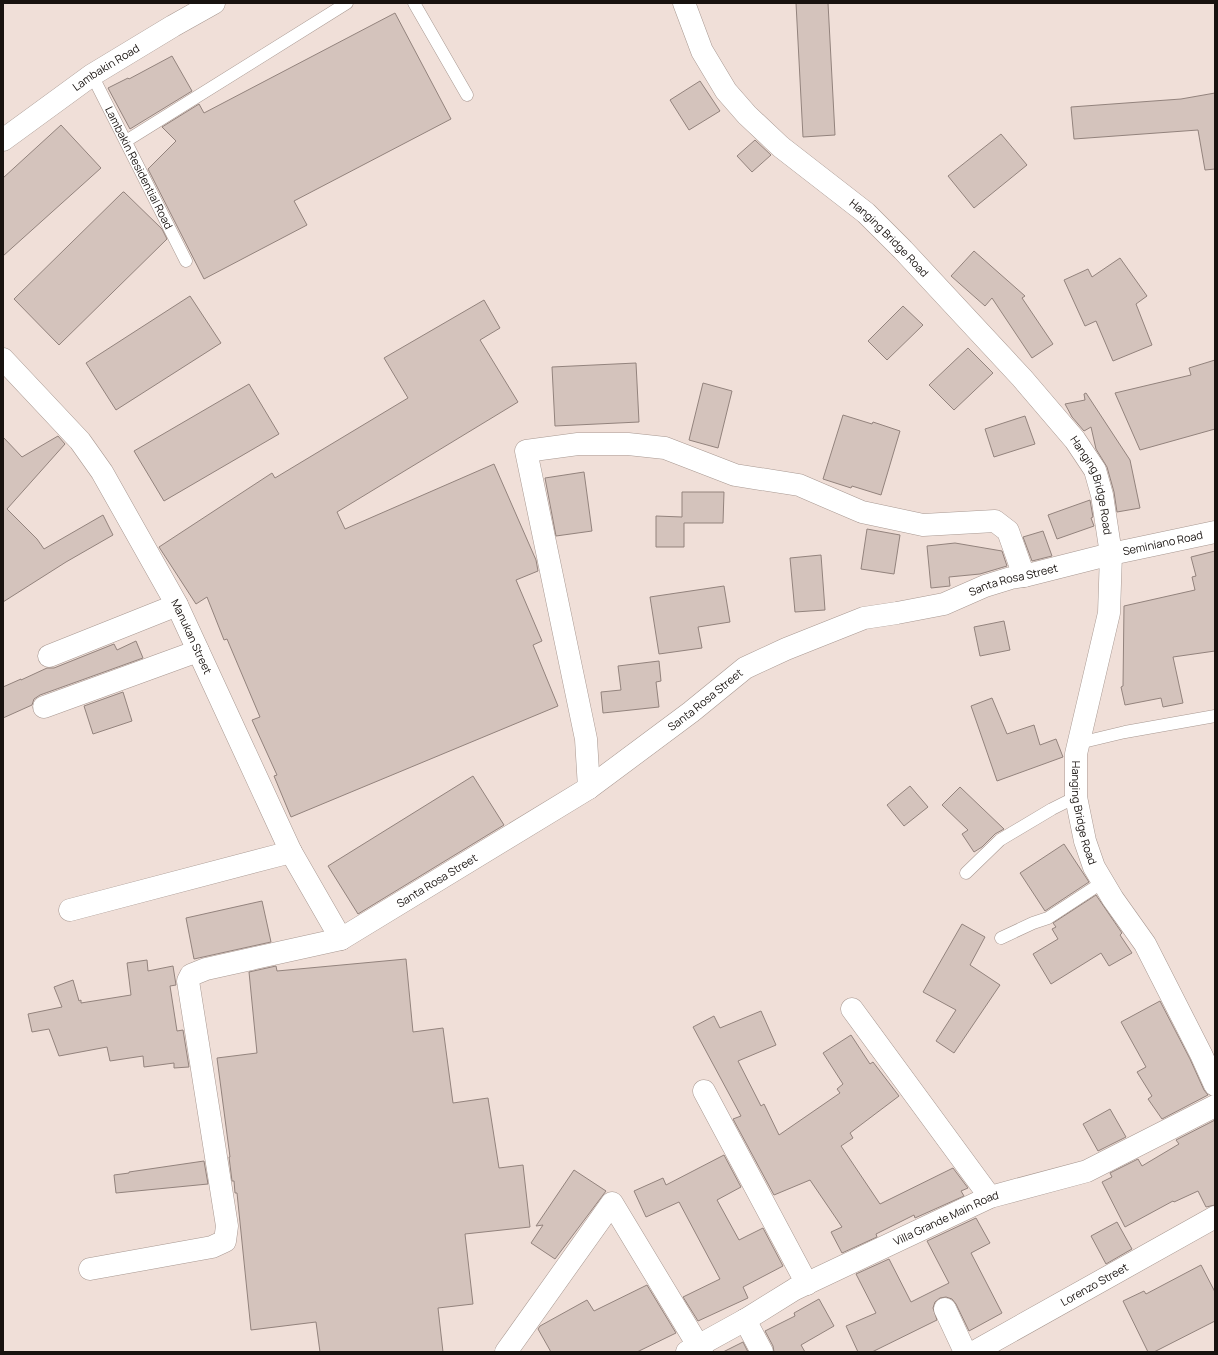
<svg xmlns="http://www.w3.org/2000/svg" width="1218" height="1355" viewBox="0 0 1218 1355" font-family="Manrope,sans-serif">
<rect width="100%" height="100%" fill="#f0dfd8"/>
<g fill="#d4c3bc" stroke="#93837d">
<path d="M 796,3 L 828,3 L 835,135 L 803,137 Z"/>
<path d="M 395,13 L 451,119 L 294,201 L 307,225 L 204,279 L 148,169 L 176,141 L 162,127 L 199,104 L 204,113 Z"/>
<path d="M 172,56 L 192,91 L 130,129 L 108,88 L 128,78 L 129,79 Z"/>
<path d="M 700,81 L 720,111 L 689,130 L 670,100 Z"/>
<path d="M 1215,93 L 1215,169 L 1205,170 L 1198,130 L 1074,139 L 1071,107 L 1181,99 Z"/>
<path d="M 61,125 L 101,168 L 3,256 L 3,178 Z"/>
<path d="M 1001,134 L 1027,165 L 974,208 L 948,176 Z"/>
<path d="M 755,140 L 771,155 L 752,172 L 737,156 Z"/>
<path d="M 123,192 L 124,192 L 162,229 L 167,239 L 59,345 L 14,299 Z"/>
<path d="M 974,251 L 1025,296 L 1022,298 L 1053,344 L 1032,358 L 992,298 L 985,306 L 951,276 Z"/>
<path d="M 1120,258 L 1147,296 L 1136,304 L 1152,345 L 1113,361 L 1096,321 L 1085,326 L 1064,280 L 1088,269 L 1092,277 Z"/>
<path d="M 190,296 L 221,343 L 116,410 L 86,363 Z"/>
<path d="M 484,300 L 500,328 L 480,340 L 518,402 L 337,512 L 345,529 L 494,464 L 536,560 L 538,571 L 516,580 L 542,641 L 533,645 L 558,706 L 291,817 L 274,776 L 277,775 L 252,720 L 260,717 L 227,639 L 224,640 L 207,597 L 196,604 L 159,547 L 272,473 L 275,478 L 408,398 L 384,358 Z"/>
<path d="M 903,306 L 923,325 L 887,360 L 868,341 Z"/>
<path d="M 968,348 L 993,373 L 954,410 L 929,385 Z"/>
<path d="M 1215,360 L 1215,429 L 1140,450 L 1115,393 L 1191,375 L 1189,368 Z"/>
<path d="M 636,363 L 639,422 L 555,426 L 552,367 Z"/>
<path d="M 703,383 L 732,391 L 718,448 L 689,440 Z"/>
<path d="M 249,384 L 279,434 L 164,501 L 134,451 Z"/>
<path d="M 1086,393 L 1130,460 L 1140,508 L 1117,512 L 1114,492 L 1107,467 L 1096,449 L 1091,427 L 1084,431 L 1072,417 L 1065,404 L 1085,400 L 1084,394 Z"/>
<path d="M 843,415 L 872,424 L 873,422 L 900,431 L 881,495 L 852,486 L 851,488 L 823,479 Z"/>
<path d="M 1025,416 L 1035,444 L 994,457 L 985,429 Z"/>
<path d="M 58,436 L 65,444 L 7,509 L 37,539 L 44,549 L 103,515 L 113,535 L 66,562 L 3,602 L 3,437 L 22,457 Z"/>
<path d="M 584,472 L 592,531 L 556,536 L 545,478 Z"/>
<path d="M 682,492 L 724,492 L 723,523 L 684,523 L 684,547 L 656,547 L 656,516 L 682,517 Z"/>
<path d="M 1090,500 L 1093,517 L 1091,518 L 1094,526 L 1057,539 L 1048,515 Z"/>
<path d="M 867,529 L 900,535 L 894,574 L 861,569 Z"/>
<path d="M 1043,531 L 1052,556 L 1032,561 L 1023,537 Z"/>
<path d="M 955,543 L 1002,551 L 1007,566 L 980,574 L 949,577 L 950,586 L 931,588 L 927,546 Z"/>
<path d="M 1215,551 L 1215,651 L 1173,657 L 1183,703 L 1163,707 L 1161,698 L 1125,705 L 1121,687 L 1123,686 L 1124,606 L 1195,590 L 1192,577 L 1196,576 L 1191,557 Z"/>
<path d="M 821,555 L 825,610 L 795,612 L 790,558 Z"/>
<path d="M 724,586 L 730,622 L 698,627 L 702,648 L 659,654 L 650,597 Z"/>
<path d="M 1004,621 L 1010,650 L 980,656 L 974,627 Z"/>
<path d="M 136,641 L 143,658 L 40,695 L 34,699 L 32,705 L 3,718 L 3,687 L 21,679 L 21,680 L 47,668 L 54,668 L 114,644 L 117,650 Z"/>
<path d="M 659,661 L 661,681 L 656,682 L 659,707 L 603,713 L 601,692 L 621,690 L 618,666 Z"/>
<path d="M 123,692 L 132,721 L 93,734 L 84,706 Z"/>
<path d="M 992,698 L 1007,734 L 1034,725 L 1040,745 L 1056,739 L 1063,757 L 997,781 L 971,706 Z"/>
<path d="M 473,776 L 504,825 L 358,914 L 328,866 Z"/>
<path d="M 910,786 L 928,807 L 904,826 L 887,805 Z"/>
<path d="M 960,787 L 1004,829 L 995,834 L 982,847 L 974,852 L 962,834 L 968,830 L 942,805 Z"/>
<path d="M 1064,844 L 1089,882 L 1045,911 L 1020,873 Z"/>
<path d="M 1096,895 L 1122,933 L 1120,935 L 1132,953 L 1109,966 L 1101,953 L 1051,984 L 1033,954 L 1058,939 L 1052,929 L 1056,927 L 1053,923 Z"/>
<path d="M 262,901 L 271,942 L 194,959 L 186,918 Z"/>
<path d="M 962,924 L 985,937 L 970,965 L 1000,985 L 954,1053 L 936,1041 L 956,1010 L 923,992 Z"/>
<path d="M 406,959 L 413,1032 L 443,1028 L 453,1103 L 488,1098 L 499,1168 L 523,1165 L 530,1227 L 465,1234 L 473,1304 L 438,1308 L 443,1352 L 320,1352 L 316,1322 L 251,1330 L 237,1193 L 235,1193 L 234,1181 L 232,1181 L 229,1157 L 230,1157 L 217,1058 L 257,1053 L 249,972 L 276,966 L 277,971 Z"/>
<path d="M 147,960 L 148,971 L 173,966 L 176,985 L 170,986 L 177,1031 L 183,1030 L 189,1067 L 174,1068 L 174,1063 L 144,1067 L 143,1056 L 110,1061 L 107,1047 L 59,1056 L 49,1029 L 32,1032 L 28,1014 L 62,1007 L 54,987 L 73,980 L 79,1001 L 81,1000 L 81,1003 L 131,995 L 127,963 Z"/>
<path d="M 1160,1001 L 1190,1059 L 1204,1090 L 1208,1095 L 1162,1119 L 1148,1099 L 1152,1096 L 1137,1072 L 1146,1067 L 1121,1022 Z"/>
<path d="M 761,1011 L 776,1045 L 738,1061 L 761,1106 L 764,1104 L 779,1135 L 840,1093 L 837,1089 L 843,1084 L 823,1053 L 851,1035 L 870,1064 L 873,1062 L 899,1096 L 850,1133 L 853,1138 L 841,1146 L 880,1204 L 953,1168 L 968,1188 L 961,1191 L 964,1196 L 915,1218 L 914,1215 L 876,1234 L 877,1237 L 842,1253 L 831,1232 L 842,1227 L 810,1180 L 774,1195 L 733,1119 L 741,1116 L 693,1027 L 714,1016 L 720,1028 Z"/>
<path d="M 1110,1109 L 1126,1137 L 1098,1151 L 1083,1124 Z"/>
<path d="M 1215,1120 L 1215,1205 L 1206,1207 L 1198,1191 L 1174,1202 L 1173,1201 L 1125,1227 L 1102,1182 L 1112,1177 L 1110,1173 L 1138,1159 L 1142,1166 L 1179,1144 L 1176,1140 Z"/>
<path d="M 724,1155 L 741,1187 L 717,1200 L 739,1240 L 763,1228 L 783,1266 L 743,1287 L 748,1298 L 698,1321 L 683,1297 L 720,1279 L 679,1202 L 646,1217 L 634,1191 L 663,1178 L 666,1185 Z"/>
<path d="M 204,1161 L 208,1184 L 116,1193 L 114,1175 L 129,1173 L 129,1172 Z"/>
<path d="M 574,1170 L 606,1191 L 555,1259 L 531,1243 L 543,1225 L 536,1226 Z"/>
<path d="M 976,1218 L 990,1243 L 971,1253 L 1002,1313 L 969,1331 L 956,1304 L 952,1299 L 946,1297 L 940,1298 L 935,1302 L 933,1308 L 937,1320 L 872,1352 L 858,1352 L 846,1326 L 876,1313 L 856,1274 L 889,1259 L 911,1302 L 949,1283 L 927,1241 Z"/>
<path d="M 1117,1222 L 1132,1249 L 1106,1264 L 1091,1236 Z"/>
<path d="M 1201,1265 L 1215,1292 L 1215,1321 L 1154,1352 L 1148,1352 L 1123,1301 L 1144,1291 L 1146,1294 Z"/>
<path d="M 647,1285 L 676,1333 L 637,1352 L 551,1352 L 538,1329 L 540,1326 L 587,1300 L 594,1311 Z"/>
<path d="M 819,1299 L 834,1326 L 801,1345 L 805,1352 L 774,1352 L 773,1346 L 765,1331 L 795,1316 L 794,1313 Z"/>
<path d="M 743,1342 L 748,1352 L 723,1352 Z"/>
</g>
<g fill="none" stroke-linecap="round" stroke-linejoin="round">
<defs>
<g id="service">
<path d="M 414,3 L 467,95"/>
<path id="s1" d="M 92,75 L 186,261"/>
<path d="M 126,141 L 347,3"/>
<path d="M 1079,743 L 1125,732 L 1215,716"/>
<path d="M 966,873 L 1000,840 L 1052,809 L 1076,797"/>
<path d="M 1001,938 L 1033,923 L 1048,918 L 1103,882"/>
</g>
<g id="minor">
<path id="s2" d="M 3,140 L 92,75 L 173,26 L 214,3"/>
<path id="s3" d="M 3,359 L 80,441 L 102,472 L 177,605 L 291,852 L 341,939"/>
<path d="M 49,656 L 177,605"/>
<path d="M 44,707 L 198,651"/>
<path d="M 589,788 L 586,739 L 526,451 L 578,444 L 628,444 L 665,448 L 735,475 L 799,485 L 862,512 L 923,525 L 995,521 L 1008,531 L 1024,576"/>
<path d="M 70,910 L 291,852"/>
<path d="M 852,1009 L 990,1197"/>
<path d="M 704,1091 L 807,1284"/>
<path id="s4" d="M 90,1269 L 212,1247 L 225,1241 L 227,1226 L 188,981 L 191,975 L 206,969 L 341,939 L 589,788 L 691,712 L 745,668 L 786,649 L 864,618 L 897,613 L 944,604 L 985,586 L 1011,578 L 1024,576 L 1111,554 L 1215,532"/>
<path d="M 945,1309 L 965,1352"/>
<path d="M 745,1320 L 762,1352"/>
<path d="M 506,1352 L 612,1203 L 702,1352"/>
<path id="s5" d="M 687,1352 L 745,1320 L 795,1289 L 990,1197 L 1087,1171 L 1215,1106"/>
<path id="s6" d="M 974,1352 L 1215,1217"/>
</g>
<g id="tertiary">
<path id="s7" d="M 684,3 L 702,51 L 726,91 L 747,115 L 781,147 L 866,213 L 903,250 L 1022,378 L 1075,440 L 1095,470 L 1102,495 L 1111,554 L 1109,613 L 1076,754 L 1076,797 L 1085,841 L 1094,867 L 1113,899 L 1145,944 L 1201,1054 L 1215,1085"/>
</g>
</defs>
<use href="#service" stroke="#a89891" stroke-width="13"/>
<use href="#minor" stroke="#a89891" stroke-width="23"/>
<use href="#tertiary" stroke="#a89891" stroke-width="23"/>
<use href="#service" stroke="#fff" stroke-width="12"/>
<use href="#minor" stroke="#fff" stroke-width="22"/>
<use href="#tertiary" stroke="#fff" stroke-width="22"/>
</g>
<g text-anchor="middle" stroke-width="3" stroke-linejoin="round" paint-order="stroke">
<g font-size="11" fill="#18120f" stroke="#fff">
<text dy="4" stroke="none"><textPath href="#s2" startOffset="126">Lambakin Road</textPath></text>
<text dy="4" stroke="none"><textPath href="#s1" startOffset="104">Lambakin Residential Road</textPath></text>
<text dy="4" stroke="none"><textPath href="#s7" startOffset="318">Hanging Bridge Road</textPath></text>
<text dy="4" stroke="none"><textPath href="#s7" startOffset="642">Hanging Bridge Road</textPath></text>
<text dy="4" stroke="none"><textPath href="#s4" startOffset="1488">Seminiano Road</textPath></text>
<text dy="4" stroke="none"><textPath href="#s4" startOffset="1334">Santa Rosa Street</textPath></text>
<text dy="4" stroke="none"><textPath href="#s3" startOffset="338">Manukan Street</textPath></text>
<text dy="4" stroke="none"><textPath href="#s4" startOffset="999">Santa Rosa Street</textPath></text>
<text dy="4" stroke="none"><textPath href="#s7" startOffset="978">Hanging Bridge Road</textPath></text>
<text dy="4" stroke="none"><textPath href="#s4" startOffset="675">Santa Rosa Street</textPath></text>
<text dy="4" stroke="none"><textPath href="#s5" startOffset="292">Villa Grande Main Road</textPath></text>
<text dy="4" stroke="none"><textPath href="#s6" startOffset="138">Lorenzo Street</textPath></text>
</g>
</g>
<rect width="1218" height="1355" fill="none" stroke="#18120f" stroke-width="8"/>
</svg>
